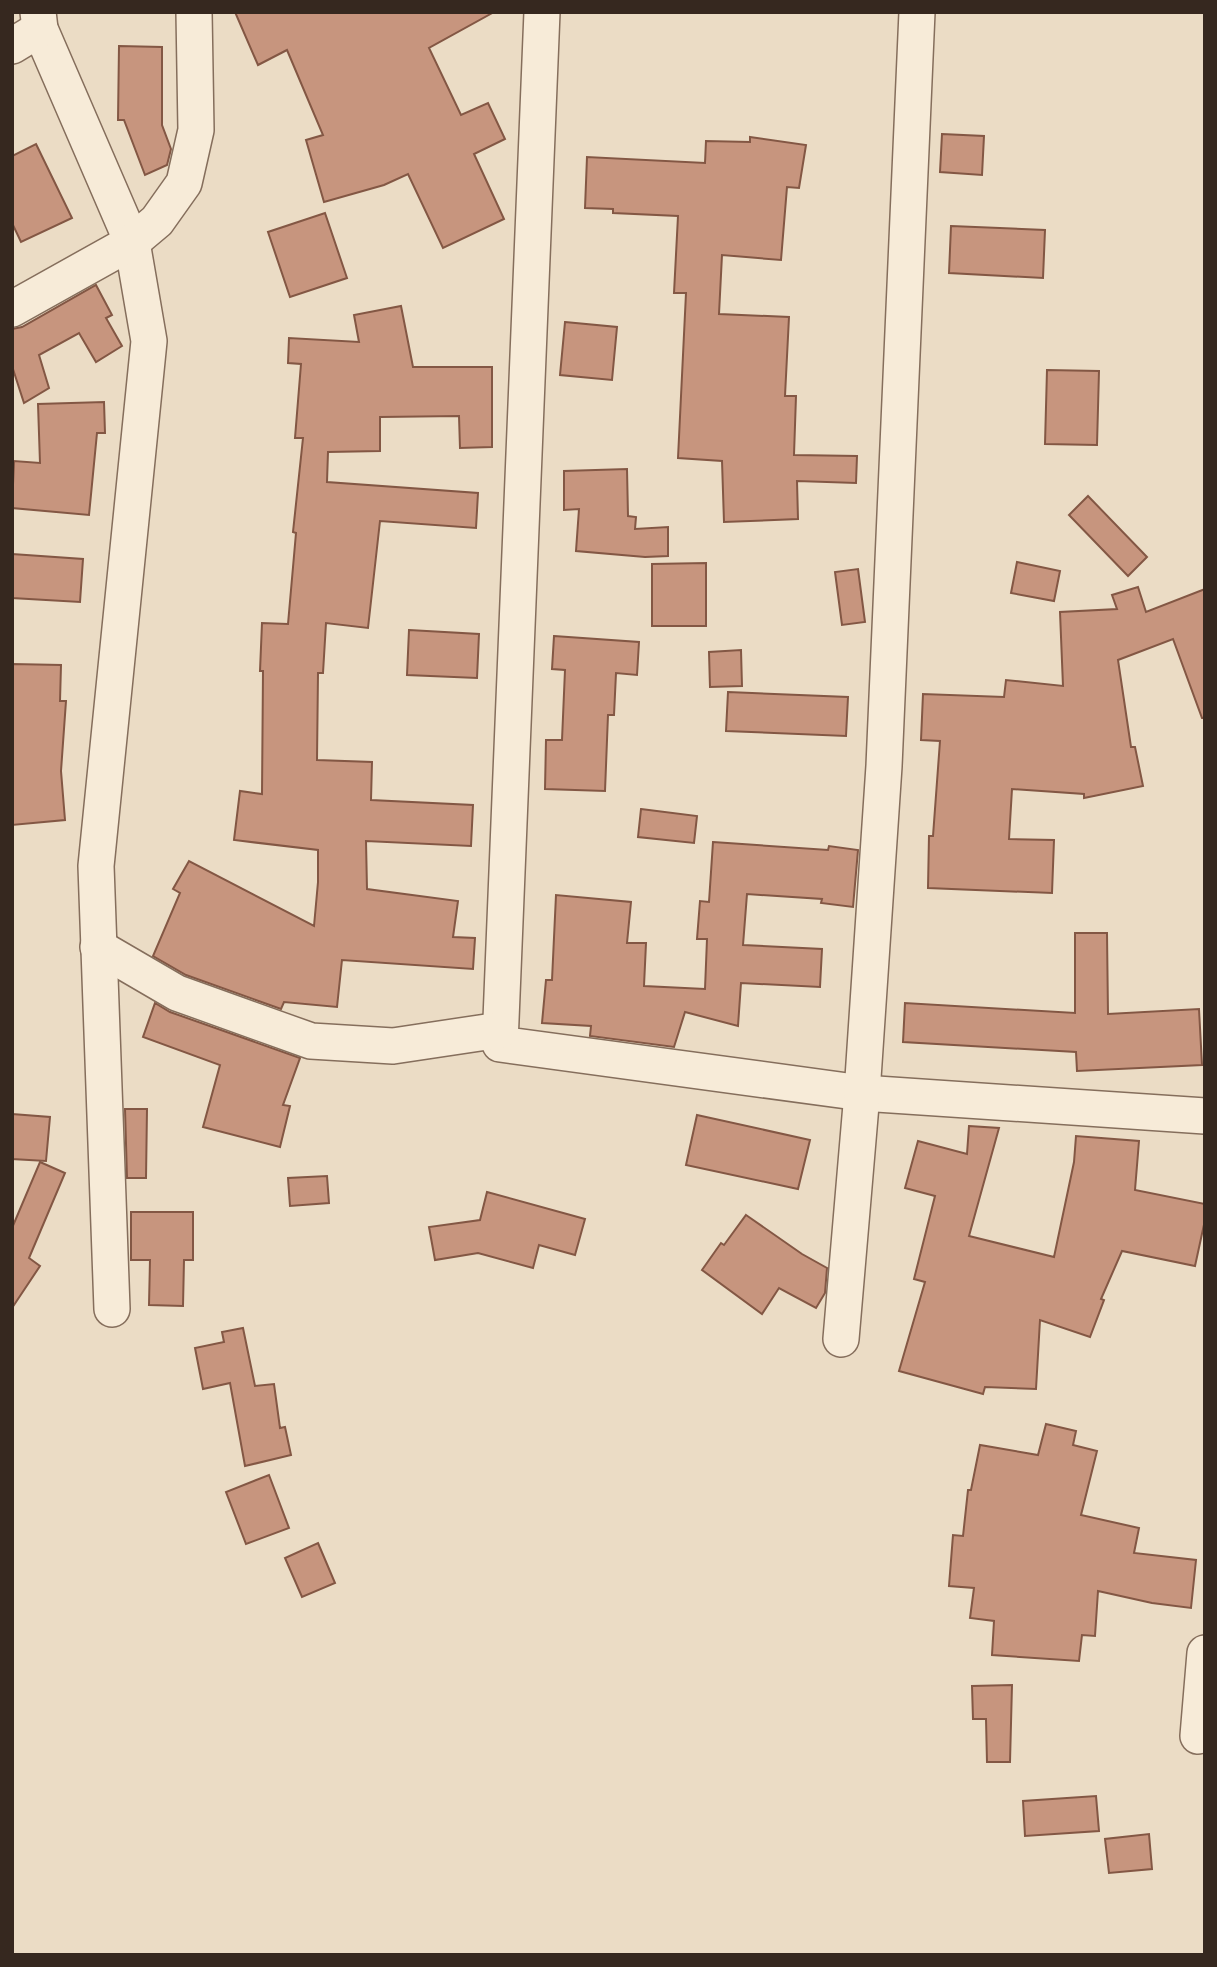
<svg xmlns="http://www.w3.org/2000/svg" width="1217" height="1967" viewBox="0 0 1217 1967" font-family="Spectral,serif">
<rect width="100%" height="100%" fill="#ebdcc5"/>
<g fill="#c7957e" stroke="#835744" stroke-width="2">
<path d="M 235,12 L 494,12 L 429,48 L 461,115 L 488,103 L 505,139 L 474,154 L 504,219 L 443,248 L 408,174 L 384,185 L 324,202 L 306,140 L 323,135 L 287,50 L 258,65 Z"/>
<path d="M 119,46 L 162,47 L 162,125 L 171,149 L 167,165 L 145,175 L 124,120 L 118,120 Z"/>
<path d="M 942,134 L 984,136 L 982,175 L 940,172 Z"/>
<path d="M 750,137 L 806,145 L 799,188 L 787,187 L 781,260 L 722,255 L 719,314 L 789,317 L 785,396 L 796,396 L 794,455 L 857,456 L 856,483 L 797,481 L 798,519 L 724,522 L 722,461 L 678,458 L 686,293 L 674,293 L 678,216 L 613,213 L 613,209 L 585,208 L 587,157 L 705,163 L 706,141 L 750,142 Z"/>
<path d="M 36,144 L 72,218 L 21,242 L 12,223 L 12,156 Z"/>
<path d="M 325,213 L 347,278 L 290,297 L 268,232 Z"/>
<path d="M 951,226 L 1045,230 L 1043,278 L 949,273 Z"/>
<path d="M 96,285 L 112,315 L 106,318 L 122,346 L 96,362 L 79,333 L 39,355 L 49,388 L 24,403 L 12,366 L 12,329 L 22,327 Z"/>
<path d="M 401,306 L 413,367 L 492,367 L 492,447 L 460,448 L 459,416 L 380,417 L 380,451 L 328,452 L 327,482 L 478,493 L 476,528 L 380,521 L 368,628 L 326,623 L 323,673 L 318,673 L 317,760 L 372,762 L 371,800 L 473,805 L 471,846 L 366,841 L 367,889 L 458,901 L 453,937 L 475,938 L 473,969 L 342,960 L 337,1007 L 284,1002 L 281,1009 L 186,975 L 153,956 L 180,893 L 173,889 L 189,861 L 314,926 L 318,882 L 318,850 L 234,840 L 240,791 L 262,794 L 263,671 L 260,671 L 262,623 L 288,624 L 296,533 L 293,532 L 303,438 L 295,438 L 301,364 L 288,363 L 289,338 L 359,342 L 354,315 Z"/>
<path d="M 565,322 L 617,327 L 612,380 L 560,375 Z"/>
<path d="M 1047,370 L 1099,371 L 1097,445 L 1045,444 Z"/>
<path d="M 104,402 L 105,433 L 97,433 L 89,515 L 12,508 L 14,461 L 40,463 L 38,404 Z"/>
<path d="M 627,469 L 628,516 L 636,517 L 635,529 L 668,527 L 668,556 L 645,557 L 576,551 L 579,509 L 564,510 L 564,471 Z"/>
<path d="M 1088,496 L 1147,557 L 1128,576 L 1069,515 Z"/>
<path d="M 12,554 L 83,559 L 80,602 L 12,598 Z"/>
<path d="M 1017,562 L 1060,571 L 1054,601 L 1011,593 Z"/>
<path d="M 706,563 L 706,626 L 652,626 L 652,564 Z"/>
<path d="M 858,569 L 865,622 L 842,625 L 835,572 Z"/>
<path d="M 1138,587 L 1146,612 L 1205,589 L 1205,718 L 1202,718 L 1173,639 L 1118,660 L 1131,747 L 1135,747 L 1143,786 L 1084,798 L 1084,794 L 1012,789 L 1009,839 L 1054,840 L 1052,893 L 928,888 L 929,836 L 933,836 L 940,741 L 921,740 L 923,694 L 1004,697 L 1006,680 L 1063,686 L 1060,612 L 1117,609 L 1112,595 Z"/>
<path d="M 409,630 L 479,634 L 477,678 L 407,675 Z"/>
<path d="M 554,636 L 639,642 L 637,675 L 616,673 L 614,715 L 608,715 L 605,791 L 545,789 L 546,740 L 562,740 L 565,670 L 552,669 Z"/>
<path d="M 741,650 L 742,686 L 710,687 L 709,652 Z"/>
<path d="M 12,664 L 61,665 L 60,701 L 66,701 L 61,771 L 65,820 L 12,825 Z"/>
<path d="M 728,692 L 848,697 L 846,736 L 726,731 Z"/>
<path d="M 641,809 L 697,816 L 694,843 L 638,837 Z"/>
<path d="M 713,842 L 828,850 L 829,846 L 858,850 L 853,907 L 821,903 L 822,899 L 747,894 L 743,945 L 822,949 L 820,987 L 741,983 L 738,1026 L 685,1012 L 674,1047 L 590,1036 L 591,1026 L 542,1023 L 546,980 L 552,980 L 556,895 L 631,902 L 627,943 L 646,943 L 644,986 L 705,989 L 707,939 L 697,939 L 700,901 L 709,902 Z"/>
<path d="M 1075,933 L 1107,933 L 1108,1014 L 1199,1009 L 1202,1065 L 1077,1071 L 1076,1052 L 903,1042 L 905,1003 L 1075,1013 Z"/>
<path d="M 155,1003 L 170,1012 L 300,1058 L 283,1105 L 290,1106 L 280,1147 L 203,1127 L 220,1065 L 143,1037 Z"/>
<path d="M 125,1109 L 147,1109 L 146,1178 L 127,1178 Z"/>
<path d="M 12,1114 L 50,1117 L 46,1161 L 12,1159 Z"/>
<path d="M 697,1115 L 810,1140 L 798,1189 L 686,1165 Z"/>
<path d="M 969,1126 L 999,1128 L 969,1236 L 1054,1257 L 1074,1162 L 1076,1136 L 1139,1141 L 1135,1190 L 1205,1204 L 1205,1220 L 1195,1266 L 1122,1251 L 1101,1299 L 1104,1300 L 1090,1337 L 1040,1320 L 1036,1389 L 985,1387 L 983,1394 L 899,1371 L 925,1282 L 914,1279 L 935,1196 L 905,1188 L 918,1141 L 967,1154 Z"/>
<path d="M 40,1162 L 65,1173 L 29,1258 L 40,1266 L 12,1308 L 12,1228 Z"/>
<path d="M 327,1176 L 329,1203 L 290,1206 L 288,1178 Z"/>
<path d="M 487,1192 L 585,1219 L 575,1255 L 539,1245 L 533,1268 L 478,1253 L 435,1260 L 429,1227 L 480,1220 Z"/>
<path d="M 131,1212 L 193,1212 L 193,1260 L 184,1260 L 183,1306 L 149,1305 L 150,1260 L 131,1260 Z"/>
<path d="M 746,1215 L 802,1254 L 827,1268 L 825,1293 L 816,1308 L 779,1288 L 762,1314 L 702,1270 L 721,1243 L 724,1245 Z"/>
<path d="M 243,1328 L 255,1386 L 274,1384 L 280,1428 L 285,1427 L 291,1455 L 245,1466 L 230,1383 L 203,1389 L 195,1348 L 224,1342 L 222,1332 Z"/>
<path d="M 1046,1424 L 1076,1431 L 1073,1445 L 1097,1451 L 1081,1515 L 1139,1528 L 1134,1553 L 1196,1560 L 1191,1608 L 1152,1603 L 1098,1591 L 1095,1636 L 1082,1635 L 1079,1661 L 992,1655 L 994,1621 L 970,1618 L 974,1588 L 949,1586 L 953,1535 L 963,1536 L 968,1490 L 971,1490 L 980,1445 L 1038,1455 Z"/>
<path d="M 269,1475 L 289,1528 L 246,1544 L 226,1492 Z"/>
<path d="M 318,1543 L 335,1583 L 302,1597 L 285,1558 Z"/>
<path d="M 1012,1685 L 1010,1762 L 987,1762 L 986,1719 L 973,1719 L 972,1686 Z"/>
<path d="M 1096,1796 L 1099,1831 L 1025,1836 L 1023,1801 Z"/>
<path d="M 1149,1834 L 1152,1869 L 1109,1873 L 1105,1839 Z"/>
</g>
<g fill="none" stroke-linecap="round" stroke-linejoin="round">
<defs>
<g id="minor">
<path d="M 38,12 L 40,29 L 132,242 L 149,341 L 96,866 L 112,1309"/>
<path d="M 542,12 L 500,1044 L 862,1093 L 1205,1116"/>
<path d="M 12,46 L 40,29"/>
<path d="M 12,309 L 132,242 L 157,221 L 184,183 L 196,130 L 194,12"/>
<path d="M 98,947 L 177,993 L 311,1041 L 393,1046 L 500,1030"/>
<path d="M 841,1339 L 862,1093 L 884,766 L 917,12"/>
<path d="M 1198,1736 L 1205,1653"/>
</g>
</defs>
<use href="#minor" stroke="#856e5c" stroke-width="38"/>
<use href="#minor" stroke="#f7ebd8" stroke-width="35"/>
</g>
<rect width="1217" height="1967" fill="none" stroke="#36281f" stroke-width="28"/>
</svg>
